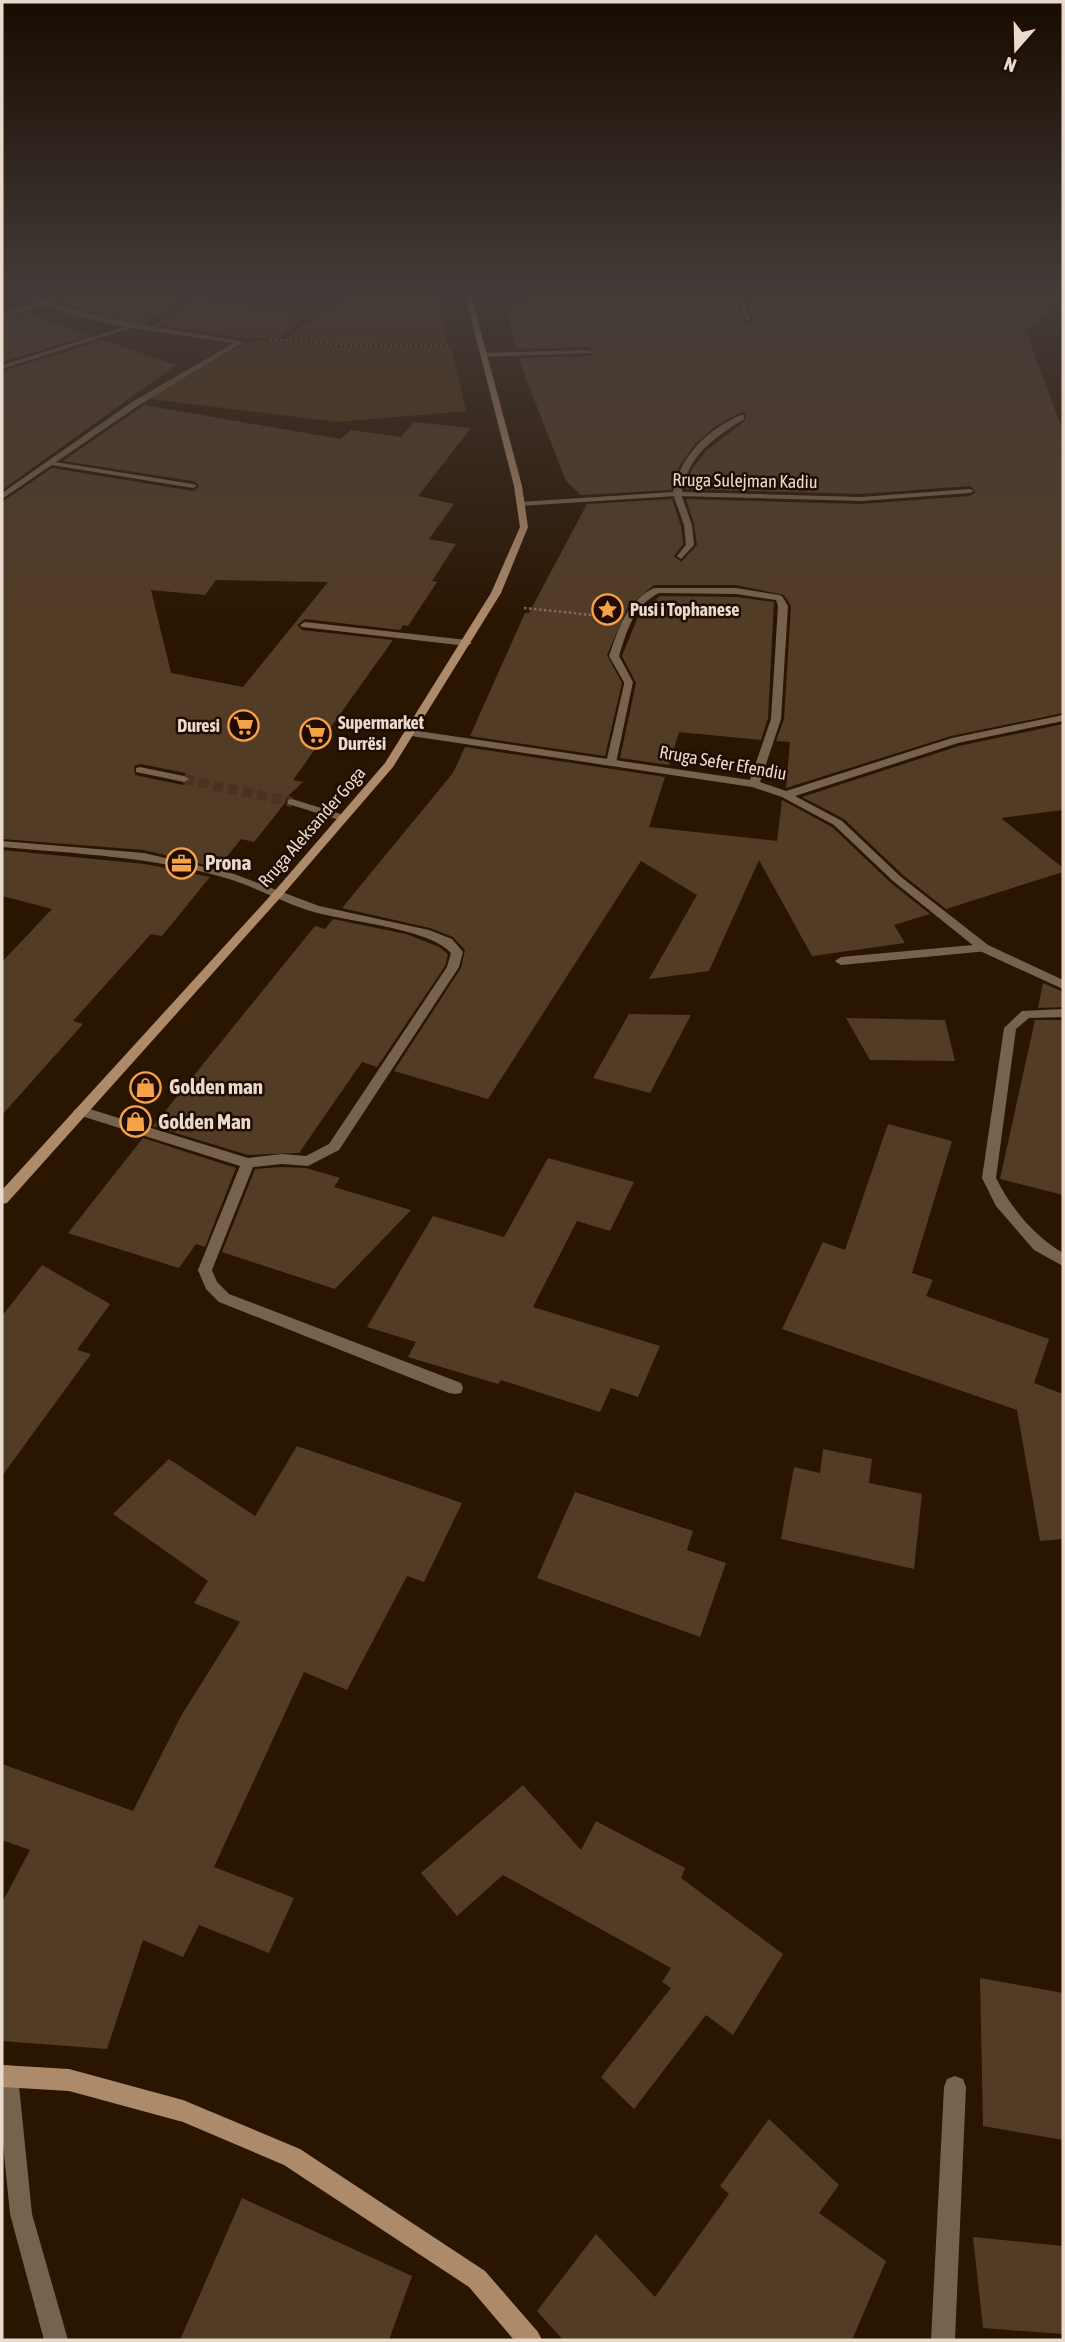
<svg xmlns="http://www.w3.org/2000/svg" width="1065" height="2342" viewBox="0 0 1065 2342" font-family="'Asap Condensed',sans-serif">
<rect width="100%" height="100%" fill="#2a1501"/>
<g fill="#553514">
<path d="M 190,295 L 143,324 L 98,315 L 46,296 Z"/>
<path d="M 346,295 L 439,295 L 446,343 L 344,344 L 287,338 Z"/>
<path d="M 198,298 L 307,315 L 280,337 L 246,338 L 155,325 Z"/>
<path d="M 263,340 L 338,347 L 451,347 L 466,411 L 337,422 L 150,399 L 244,343 Z"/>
</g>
<g fill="#533c26" fill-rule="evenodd">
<path d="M 529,295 L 734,295 L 744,321 L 750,324 L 753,320 L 745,295 L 1063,295 L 1063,301 L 1026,331 L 1063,431 L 1063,713 L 951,736 L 786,788 L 790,742 L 776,741 L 784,719 L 791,606 L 784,595 L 736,585 L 654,585 L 628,607 L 607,655 L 622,683 L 605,756 L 470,736 L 525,613 L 529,613 L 587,504 L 672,499 L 681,526 L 683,544 L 674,556 L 681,562 L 697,545 L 694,524 L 686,499 L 861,504 L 970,496 L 976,492 L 970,486 L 861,494 L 685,489 L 692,469 L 706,451 L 745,421 L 746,413 L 741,412 L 716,426 L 695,444 L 680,465 L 671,490 L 581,495 L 566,481 L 518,358 L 592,356 L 594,352 L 590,347 L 516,349 L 506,306 L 528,306 Z"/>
<path d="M 26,313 L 90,335 L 2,362 L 2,318 Z"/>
<path d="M 103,340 L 176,365 L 2,490 L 2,371 Z"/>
<path d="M 144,405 L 340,439 L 351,430 L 401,437 L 414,422 L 471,428 L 418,496 L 454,504 L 429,539 L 456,544 L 432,581 L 437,582 L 408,626 L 403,625 L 400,630 L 305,619 L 297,625 L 302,630 L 393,640 L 293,780 L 303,782 L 286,798 L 285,803 L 254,842 L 241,839 L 218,868 L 144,850 L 2,839 L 2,502 L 52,468 L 193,491 L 198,488 L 199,485 L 193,481 L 63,461 ZM 216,580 L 328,582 L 243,687 L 171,673 L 151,590 L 205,595 ZM 141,764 L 185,773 L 191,780 L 183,785 L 135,775 L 134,766 Z"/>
<path d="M 660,596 L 736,597 L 774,602 L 768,718 L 761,740 L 679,732 L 669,765 L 620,758 L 636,683 L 622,656 L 639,614 Z"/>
<path d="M 1063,724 L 1063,810 L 1001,818 L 1063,868 L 1063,872 L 946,909 L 903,875 L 844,819 L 802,797 L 959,746 Z"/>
<path d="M 465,747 L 665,777 L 649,827 L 777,841 L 782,800 L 832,827 L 891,883 L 930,914 L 894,925 L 905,943 L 812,956 L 759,860 L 709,971 L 649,979 L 697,895 L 641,861 L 488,1099 L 394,1071 L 461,968 L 465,950 L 453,937 L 430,928 L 342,908 L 453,773 Z"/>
<path d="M 2,850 L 145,864 L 210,877 L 162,936 L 151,934 L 73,1021 L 83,1024 L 2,1115 L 2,962 L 52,909 L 2,896 Z"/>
<path d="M 333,919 L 406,934 L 439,947 L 448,954 L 445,966 L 377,1067 L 362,1062 L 299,1153 L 248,1155 L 153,1126 L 315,926 L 325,929 Z"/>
<path d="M 1043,983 L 1063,992 L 1063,1007 L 1038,1008 Z"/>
<path d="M 629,1014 L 691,1015 L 650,1093 L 593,1078 Z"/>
<path d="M 846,1018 L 945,1020 L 955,1061 L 870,1060 Z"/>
<path d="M 1035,1020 L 1063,1020 L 1063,1195 L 1000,1179 Z"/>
<path d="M 888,1124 L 952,1141 L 912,1273 L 933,1280 L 926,1296 L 1049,1339 L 1034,1383 L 1063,1394 L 1063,1539 L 1040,1541 L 1017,1410 L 782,1329 L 823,1242 L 845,1250 Z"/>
<path d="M 143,1138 L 236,1168 L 205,1247 L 196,1244 L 179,1268 L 68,1233 Z"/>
<path d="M 548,1158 L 634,1182 L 610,1231 L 577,1221 L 533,1307 L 660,1346 L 638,1397 L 611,1388 L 600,1412 L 501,1380 L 498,1384 L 408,1357 L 416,1342 L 367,1327 L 433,1216 L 504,1237 Z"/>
<path d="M 282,1167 L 306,1168 L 340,1178 L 334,1187 L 411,1210 L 335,1289 L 222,1252 L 255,1169 Z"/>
<path d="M 42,1265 L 110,1304 L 77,1350 L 91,1354 L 2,1476 L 2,1316 Z"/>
<path d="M 297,1446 L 462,1503 L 424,1582 L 407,1576 L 347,1690 L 304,1672 L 214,1867 L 294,1898 L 269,1953 L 199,1925 L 183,1957 L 143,1940 L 107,2049 L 2,2041 L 2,1903 L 30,1850 L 2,1840 L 2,1764 L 133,1811 L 181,1716 L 240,1622 L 194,1603 L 208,1581 L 113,1514 L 169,1459 L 255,1516 Z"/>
<path d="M 823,1449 L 872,1459 L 869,1483 L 922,1494 L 914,1569 L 781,1539 L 794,1467 L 820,1473 Z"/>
<path d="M 575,1492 L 693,1531 L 687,1550 L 726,1563 L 700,1637 L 537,1578 Z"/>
<path d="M 523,1785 L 581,1850 L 596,1821 L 685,1868 L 681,1878 L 783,1954 L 733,2035 L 706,2015 L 634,2109 L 601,2077 L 671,1988 L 662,1982 L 671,1968 L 503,1875 L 457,1916 L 421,1873 Z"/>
<path d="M 980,1978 L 1063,1993 L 1063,2140 L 983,2126 Z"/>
<path d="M 769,2119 L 839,2185 L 819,2213 L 886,2261 L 852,2340 L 563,2340 L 537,2311 L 596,2234 L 655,2297 L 729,2194 L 720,2186 Z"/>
<path d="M 242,2198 L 412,2276 L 389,2340 L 180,2340 Z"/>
<path d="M 973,2237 L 1063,2246 L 1063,2334 L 983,2328 Z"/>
</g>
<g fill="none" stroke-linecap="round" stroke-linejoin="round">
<path stroke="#473320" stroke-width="10" stroke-dasharray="10 5" stroke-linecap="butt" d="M 184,779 L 292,802"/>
<g stroke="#7f6d5c" stroke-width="2.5" stroke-dasharray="2.5 2.5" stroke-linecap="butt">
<path d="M 189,301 L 199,295"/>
<path d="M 270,339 L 342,345 L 450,345"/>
<path d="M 524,608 L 592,615"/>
</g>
<g fill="#77624e" fill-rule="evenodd">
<path d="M 44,302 L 46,305 L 2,316 L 2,312 Z"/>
<path d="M 590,350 L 592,353 L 483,357 L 479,355 L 483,353 Z"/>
<path d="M 49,461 L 193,484 L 197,486 L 193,488 L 52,465 L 48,463 Z"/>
<path d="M 677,492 L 681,494 L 692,525 L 694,545 L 681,559 L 677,556 L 686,545 L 684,525 L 673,494 Z"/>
<path d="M 305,622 L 467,640 L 472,643 L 467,646 L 302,627 L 300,625 Z"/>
<path d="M 625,680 L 633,682 L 616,763 L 611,766 L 606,763 Z"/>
<path d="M 984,944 L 990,948 L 988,951 L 841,965 L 835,961 L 841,957 Z"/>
<path d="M 955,2076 L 963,2079 L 966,2087 L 955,2340 L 931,2340 L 944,2087 L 947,2079 Z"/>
</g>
<g fill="#77624e" fill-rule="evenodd">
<path d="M 20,295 L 29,295 L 104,318 L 244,342 L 138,406 L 2,499 L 2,493 L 132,402 L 234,343 L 131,328 L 2,369 L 2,365 L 125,327 L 74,315 Z"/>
<path d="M 736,295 L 742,295 L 751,321 L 746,320 Z"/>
<path d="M 741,415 L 744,415 L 744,419 C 714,438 688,455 682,492 L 861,497 L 970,489 L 974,491 L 970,493 L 861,501 L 677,496 L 520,506 L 516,504 L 520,502 L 673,492 C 680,456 708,429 741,415 Z"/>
<path d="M 654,588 L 736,588 L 779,595 L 782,596 L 788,606 L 781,719 L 760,782 L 786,791 L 952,738 L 1063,715 L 1063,721 L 958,743 L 795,796 L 842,821 L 901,877 L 988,945 L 1063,980 L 1063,989 L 980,951 L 893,881 L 834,825 L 782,797 L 752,787 L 411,736 L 406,733 L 411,730 L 750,780 L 771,719 L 778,606 L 776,600 L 736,594 L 659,593 C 633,606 627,631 619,656 L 633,682 L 625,684 L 609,656 C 619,628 626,602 654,588 Z"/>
<path d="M 140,767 L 184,776 L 189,779 L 184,782 L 136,772 L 136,768 Z"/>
<path d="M 292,799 L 347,816 L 348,818 L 343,821 L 288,804 L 288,800 Z"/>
<path d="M 2,841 L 144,853 L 234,874 L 319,906 L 429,930 L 452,939 L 463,952 L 459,967 L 339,1150 L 308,1166 L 282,1164 L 253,1167 L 212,1270 L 217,1282 L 229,1294 L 461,1383 L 463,1388 L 461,1393 L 455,1394 L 449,1393 L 219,1302 L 206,1289 L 198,1270 L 240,1166 L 75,1114 L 73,1111 L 80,1106 L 248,1158 L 282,1154 L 306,1156 L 329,1144 L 447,967 L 451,953 C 429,928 348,922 314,912 C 285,904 258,888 229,879 C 155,857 79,854 2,847 Z"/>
<path d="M 1063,1009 L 1063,1017 L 1029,1018 L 1016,1029 L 996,1178 C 1011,1208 1034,1236 1063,1253 L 1063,1266 L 1034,1250 L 996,1206 L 982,1178 L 1004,1028 L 1022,1011 Z"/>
<path d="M 7,2065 L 15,2068 L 18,2076 L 32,2214 L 68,2340 L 44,2340 L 10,2214 L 2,2134 L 2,2067 Z"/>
</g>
<g fill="#ad8a6a" fill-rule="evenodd">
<path d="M 465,295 L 471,295 L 522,486 L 528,527 L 501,593 L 393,767 L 280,898 L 7,1203 L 2,1204 L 2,1190 L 272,894 L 385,763 L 491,593 L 520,527 L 514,486 Z"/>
<path d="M 2,2065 L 69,2069 L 183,2100 L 300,2149 L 485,2271 L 538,2332 L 542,2340 L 514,2340 L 469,2287 L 284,2165 L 183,2122 L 69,2091 L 2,2087 Z"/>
</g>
</g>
<linearGradient id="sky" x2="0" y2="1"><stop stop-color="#170c01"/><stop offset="0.47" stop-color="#443b38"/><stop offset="1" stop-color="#443b38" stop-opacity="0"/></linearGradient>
<rect width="1065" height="623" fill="url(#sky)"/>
<defs>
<symbol id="sight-ring" viewBox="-11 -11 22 22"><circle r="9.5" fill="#200c00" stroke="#f6a248" stroke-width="1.5"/><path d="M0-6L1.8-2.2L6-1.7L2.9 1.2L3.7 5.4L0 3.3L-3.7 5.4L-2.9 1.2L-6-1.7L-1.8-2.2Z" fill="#f6a248"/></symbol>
<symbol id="supermarket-ring" viewBox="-11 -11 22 22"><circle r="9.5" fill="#200c00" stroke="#f6a248" stroke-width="1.5"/><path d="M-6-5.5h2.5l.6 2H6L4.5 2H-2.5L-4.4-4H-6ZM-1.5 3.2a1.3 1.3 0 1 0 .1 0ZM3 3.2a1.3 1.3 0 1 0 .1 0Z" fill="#f6a248"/></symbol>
<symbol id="office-ring" viewBox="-11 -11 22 22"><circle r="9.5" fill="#200c00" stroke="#f6a248" stroke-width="1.5"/><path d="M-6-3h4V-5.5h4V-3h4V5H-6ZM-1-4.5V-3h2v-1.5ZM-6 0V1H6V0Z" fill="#f6a248"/></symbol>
<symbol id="shop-ring" viewBox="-11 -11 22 22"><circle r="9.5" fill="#200c00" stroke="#f6a248" stroke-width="1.5"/><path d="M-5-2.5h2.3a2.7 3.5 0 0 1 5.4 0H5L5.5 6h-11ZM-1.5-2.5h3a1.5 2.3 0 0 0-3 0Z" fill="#f6a248"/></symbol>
</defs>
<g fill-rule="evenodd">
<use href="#sight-ring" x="590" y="592" width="35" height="35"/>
<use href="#supermarket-ring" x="226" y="708" width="35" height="35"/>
<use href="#supermarket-ring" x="298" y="716" width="35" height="35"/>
<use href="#office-ring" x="164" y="846" width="35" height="35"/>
<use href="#shop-ring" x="128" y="1070" width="35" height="35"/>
<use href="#shop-ring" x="118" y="1104" width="35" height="35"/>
</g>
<g text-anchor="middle" stroke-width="5" stroke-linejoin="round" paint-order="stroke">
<g font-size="18" fill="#e9dacd" stroke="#200c00">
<text transform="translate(745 481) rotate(1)" y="6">Rruga Sulejman Kadiu</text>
<text transform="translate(723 763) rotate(10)" y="6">Rruga Sefer Efendiu</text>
<text transform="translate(312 827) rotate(-49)" y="6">Rruga Aleksander Goga</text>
</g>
<g font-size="18" font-weight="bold" fill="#e9dacd" stroke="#200c00" text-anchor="start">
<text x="630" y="616">Pusi i Tophanese</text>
<text x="338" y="729">Supermarket<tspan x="338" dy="21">Durrësi</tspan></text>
<text x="220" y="732" text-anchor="end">Duresi</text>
</g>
<g font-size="21" font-weight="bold" fill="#e9dacd" stroke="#200c00" text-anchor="start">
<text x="205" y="870">Prona</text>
<text x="169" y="1094">Golden man</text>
<text x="158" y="1129">Golden Man</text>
</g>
</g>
<rect width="1065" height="2342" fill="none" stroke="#e9dacd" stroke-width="7"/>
<g transform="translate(1016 49) rotate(200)" stroke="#200c00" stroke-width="5" paint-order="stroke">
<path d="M0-5L12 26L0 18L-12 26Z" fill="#e9dacd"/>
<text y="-10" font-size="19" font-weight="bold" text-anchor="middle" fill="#e9dacd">N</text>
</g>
</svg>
